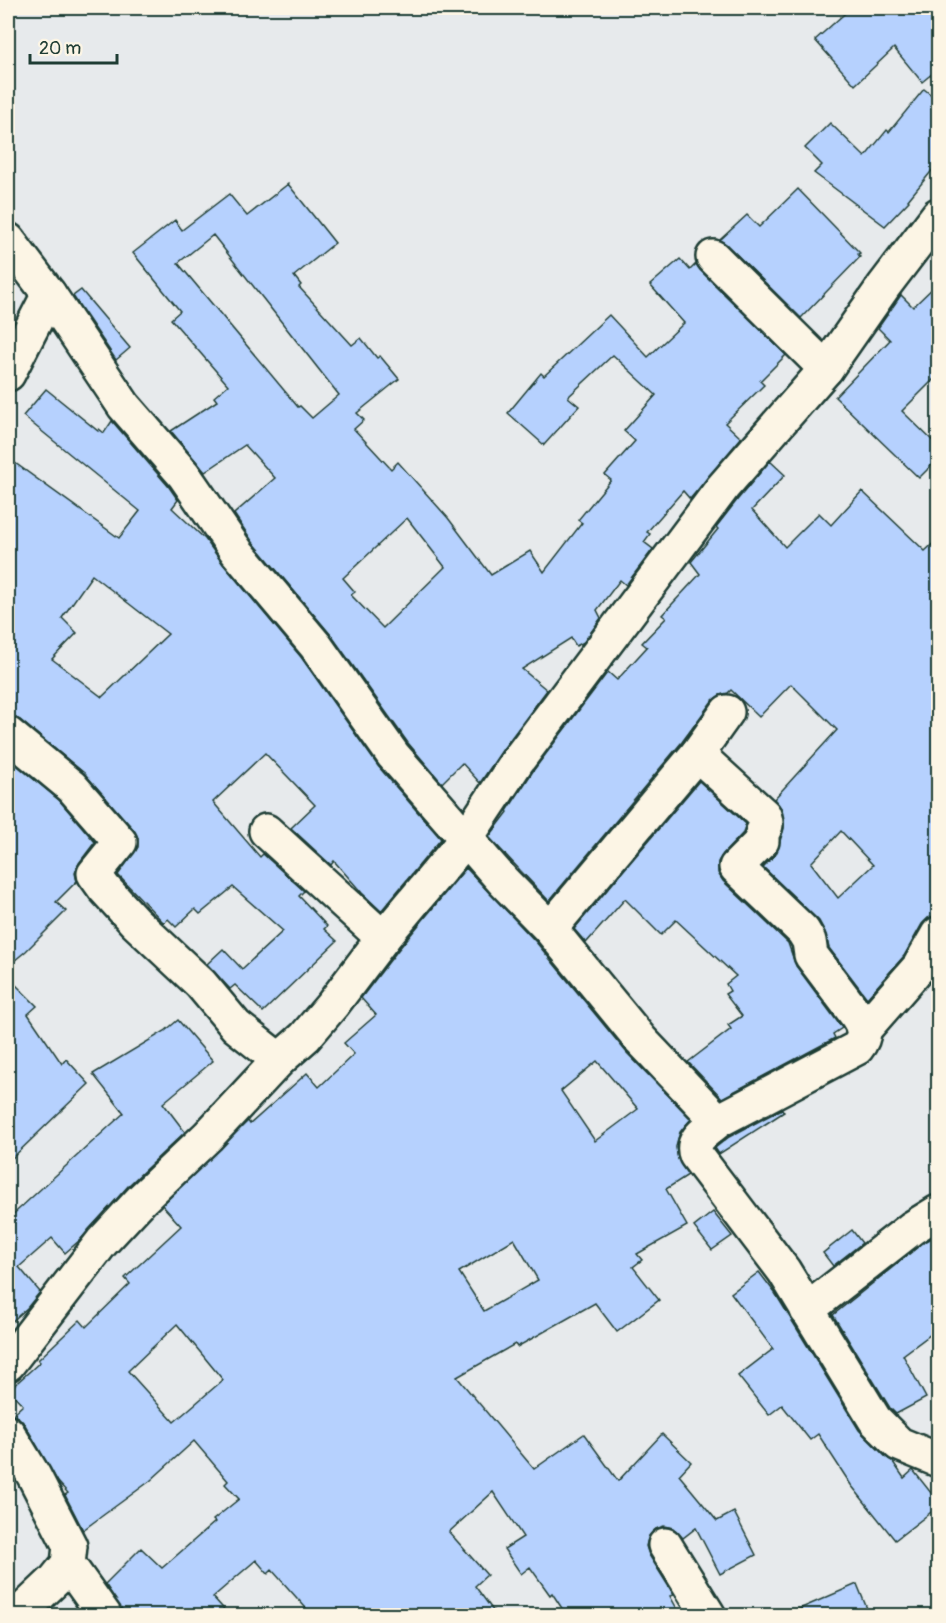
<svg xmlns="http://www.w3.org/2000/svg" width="946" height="1623" viewBox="0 0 946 1623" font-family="Pangolin,sans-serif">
<rect width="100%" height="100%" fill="#e7eaec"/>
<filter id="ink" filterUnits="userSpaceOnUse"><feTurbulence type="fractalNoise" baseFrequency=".0167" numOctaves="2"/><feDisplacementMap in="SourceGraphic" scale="12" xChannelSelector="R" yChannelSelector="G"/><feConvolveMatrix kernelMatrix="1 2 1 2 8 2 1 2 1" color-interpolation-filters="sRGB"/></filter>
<g filter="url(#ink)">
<g fill="#b6d1fe" stroke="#1f3d34" stroke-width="1.5" fill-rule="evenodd">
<path d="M 851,8 L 939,8 L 939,68 L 922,82 L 894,48 L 855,85 L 815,40 Z"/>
<path d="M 924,89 L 939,101 L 939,162 L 908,200 L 909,201 L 885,226 L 814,173 L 822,165 L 805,148 L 830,123 L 865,157 L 887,130 L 889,132 Z"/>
<path d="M 288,184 L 335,243 L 294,276 L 301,285 L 299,287 L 352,345 L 361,338 L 377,358 L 380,356 L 399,379 L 357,413 L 364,420 L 354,429 L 391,469 L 398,462 L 448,518 L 491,575 L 530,551 L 544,572 L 582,523 L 578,520 L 611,480 L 605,475 L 635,441 L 624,431 L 656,395 L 613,355 L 568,397 L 579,406 L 544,445 L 508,413 L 541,373 L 544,376 L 609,315 L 648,357 L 684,323 L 650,285 L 680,259 L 690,270 L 696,264 L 700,270 L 786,355 L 760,381 L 764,385 L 725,423 L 741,438 L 690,499 L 683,491 L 647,532 L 650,534 L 644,542 L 653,549 L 626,585 L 620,580 L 597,610 L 601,618 L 584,642 L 576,646 L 571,638 L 522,669 L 547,690 L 503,749 L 480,783 L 462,763 L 442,783 L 408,743 L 331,635 L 252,541 L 234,514 L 275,478 L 245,445 L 205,472 L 171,431 L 217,401 L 214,397 L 228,385 L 171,319 L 180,311 L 133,253 L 175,220 L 182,230 L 229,194 L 247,216 ZM 213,235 L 339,395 L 312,418 L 300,406 L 298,407 L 178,263 ZM 407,518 L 445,567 L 383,628 L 351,595 L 355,592 L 343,578 Z"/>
<path d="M 798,189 L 860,253 L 858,254 L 860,257 L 801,318 L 726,244 L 720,240 L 747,215 L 759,227 Z"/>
<path d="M 939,282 L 939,374 L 902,411 L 939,447 L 939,458 L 919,478 L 835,397 L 890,340 L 878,328 L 901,295 L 913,307 Z"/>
<path d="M 81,290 L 130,348 L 116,360 L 73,296 Z"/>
<path d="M 46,389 L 98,431 L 99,429 L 104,433 L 112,421 L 169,487 L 178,500 L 172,508 L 205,539 L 223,564 L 301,657 L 378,766 L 441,839 L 381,911 L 362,893 L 334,861 L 331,865 L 291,828 L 315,805 L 265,753 L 213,802 L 260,857 L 263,854 L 304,891 L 299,896 L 327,926 L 324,929 L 337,941 L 263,1012 L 235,985 L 230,989 L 207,964 L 223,949 L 242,969 L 283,931 L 233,887 L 200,914 L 195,909 L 176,927 L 168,919 L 164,923 L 118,875 L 138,847 L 138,838 L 134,830 L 84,773 L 20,720 L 8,716 L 8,458 L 119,538 L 140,511 L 23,416 ZM 92,575 L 168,634 L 102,697 L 52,659 L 77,633 L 62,618 Z"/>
<path d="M 770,461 L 785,475 L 752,510 L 785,547 L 819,513 L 831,525 L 862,491 L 925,551 L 939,538 L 939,914 L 928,918 L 922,924 L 904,956 L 867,998 L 829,948 L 825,932 L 819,921 L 763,867 L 776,854 L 784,828 L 782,809 L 774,799 L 837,730 L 791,684 L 759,717 L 731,690 L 728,693 L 720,695 L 712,701 L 682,742 L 549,901 L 489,837 L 508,812 L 507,811 L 533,771 L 607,673 L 608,672 L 617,680 L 647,647 L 642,643 L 666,618 L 662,615 L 700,574 L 691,562 L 718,529 L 716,527 L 738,499 ZM 841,831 L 873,865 L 838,898 L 811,863 Z"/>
<path d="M 8,758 L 59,800 L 95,842 L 79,863 L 75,873 L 77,881 L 56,902 L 66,911 L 26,951 L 8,966 Z"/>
<path d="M 699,781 L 746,824 L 743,833 L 723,854 L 718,862 L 718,873 L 723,881 L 788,943 L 796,966 L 842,1028 L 833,1034 L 835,1038 L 722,1098 L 688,1062 L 731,1029 L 728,1025 L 742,1016 L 725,994 L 730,991 L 726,984 L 736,976 L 676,920 L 661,935 L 625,899 L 586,943 L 574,929 Z"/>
<path d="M 466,868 L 536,942 L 627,1053 L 691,1119 L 680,1132 L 676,1147 L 678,1159 L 688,1175 L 666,1189 L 687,1226 L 637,1254 L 642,1260 L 633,1267 L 659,1300 L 617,1332 L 595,1303 L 517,1347 L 515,1344 L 457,1377 L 534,1469 L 584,1434 L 618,1481 L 662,1434 L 691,1462 L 679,1475 L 717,1521 L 734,1512 L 756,1555 L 720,1574 L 696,1528 L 683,1538 L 673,1528 L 664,1526 L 656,1529 L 649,1536 L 646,1546 L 649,1555 L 674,1595 L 670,1596 L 681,1616 L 567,1616 L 552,1593 L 550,1595 L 530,1567 L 521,1574 L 504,1549 L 523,1537 L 493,1492 L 449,1532 L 487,1575 L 475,1586 L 497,1616 L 313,1616 L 272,1570 L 268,1574 L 256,1560 L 213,1597 L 230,1616 L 126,1616 L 105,1584 L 141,1548 L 162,1568 L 215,1522 L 213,1520 L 239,1499 L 225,1484 L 228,1481 L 194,1441 L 150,1481 L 83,1530 L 65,1495 L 68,1493 L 58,1482 L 24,1423 L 18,1417 L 12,1415 L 23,1405 L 9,1390 L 40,1362 L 38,1360 L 80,1320 L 86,1327 L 130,1284 L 125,1278 L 181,1226 L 162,1205 L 248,1121 L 250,1124 L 307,1073 L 319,1087 L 354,1054 L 344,1043 L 376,1015 L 361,998 L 398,950 ZM 597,1061 L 638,1109 L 595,1141 L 561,1091 ZM 514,1239 L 538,1280 L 484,1311 L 459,1272 ZM 177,1324 L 223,1380 L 174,1422 L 128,1371 Z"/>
<path d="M 8,977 L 37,1006 L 28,1014 L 62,1064 L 66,1059 L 89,1084 L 8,1162 Z"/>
<path d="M 178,1020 L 213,1061 L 163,1103 L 185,1132 L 129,1185 L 80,1240 L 65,1253 L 52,1238 L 19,1267 L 40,1292 L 27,1308 L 8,1325 L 8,1219 L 124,1113 L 93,1074 L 165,1031 Z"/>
<path d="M 782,1109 L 784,1112 L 719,1154 L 715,1148 L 729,1137 Z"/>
<path d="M 713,1212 L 732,1236 L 712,1250 L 694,1227 Z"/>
<path d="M 852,1230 L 862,1243 L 833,1266 L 823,1253 Z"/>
<path d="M 939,1234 L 939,1328 L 903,1355 L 926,1398 L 896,1414 L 890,1408 L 833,1315 L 923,1243 Z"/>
<path d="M 759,1272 L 775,1293 L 859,1430 L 886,1457 L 893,1462 L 904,1478 L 913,1470 L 939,1503 L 939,1506 L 895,1540 L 851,1485 L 818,1434 L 810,1440 L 782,1405 L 769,1415 L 738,1376 L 773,1349 L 731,1293 Z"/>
<path d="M 857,1584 L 870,1616 L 783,1616 Z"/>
</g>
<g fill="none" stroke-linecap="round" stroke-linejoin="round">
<defs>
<g id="minor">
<path d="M 8,240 L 49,294 L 124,406 L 184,475 L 237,552 L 316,646 L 393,755 L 503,881 L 550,929 L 641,1040 L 718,1121 C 707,1131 690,1139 696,1155 L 784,1271 L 875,1420 L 899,1444 L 938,1460"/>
<path d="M 713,257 L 826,369"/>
<path d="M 8,374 L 49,294"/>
<path d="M 8,734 L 72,787 L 120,842 L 94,874 L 104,888 L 135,922 L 201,984 L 236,1026 L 279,1060"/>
<path d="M 697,754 L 764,815 C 767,823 767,826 762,833 L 762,841 L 736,867 L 803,931 L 809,941 L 811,955 L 857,1016 C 865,1029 867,1035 857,1048 L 718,1121"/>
<path d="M 266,831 L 383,938"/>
<path d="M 550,929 L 697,754 L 727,712"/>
<path d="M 863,1031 L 919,967 L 938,934"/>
<path d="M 807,1310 L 912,1228 L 938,1212"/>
<path d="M 8,1364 L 102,1242 L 142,1199 L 208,1136 L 279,1060 L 305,1037 L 333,1004 L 383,938 L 465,840 L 518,760 L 723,487 L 826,369 L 884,286 L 938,215"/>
<path d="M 8,1433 L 34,1476 L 70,1546 L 68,1564 L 55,1580 L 17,1616"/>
<path d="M 665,1545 L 709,1616"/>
<path d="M 68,1564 L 105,1616"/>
</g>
</defs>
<use href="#minor" stroke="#1f3d34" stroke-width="38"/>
<use href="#minor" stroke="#fcf5e5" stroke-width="33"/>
</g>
</g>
<rect width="946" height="1623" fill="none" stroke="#fcf5e5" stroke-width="30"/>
<rect x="15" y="15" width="916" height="1593" fill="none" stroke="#1f3d34" stroke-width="2" filter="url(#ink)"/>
<path d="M30 54v9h87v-9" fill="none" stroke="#1f3d34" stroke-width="3"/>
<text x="39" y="54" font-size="18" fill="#1f3d34" stroke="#fcf5e5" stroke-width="4.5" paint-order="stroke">20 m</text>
</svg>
